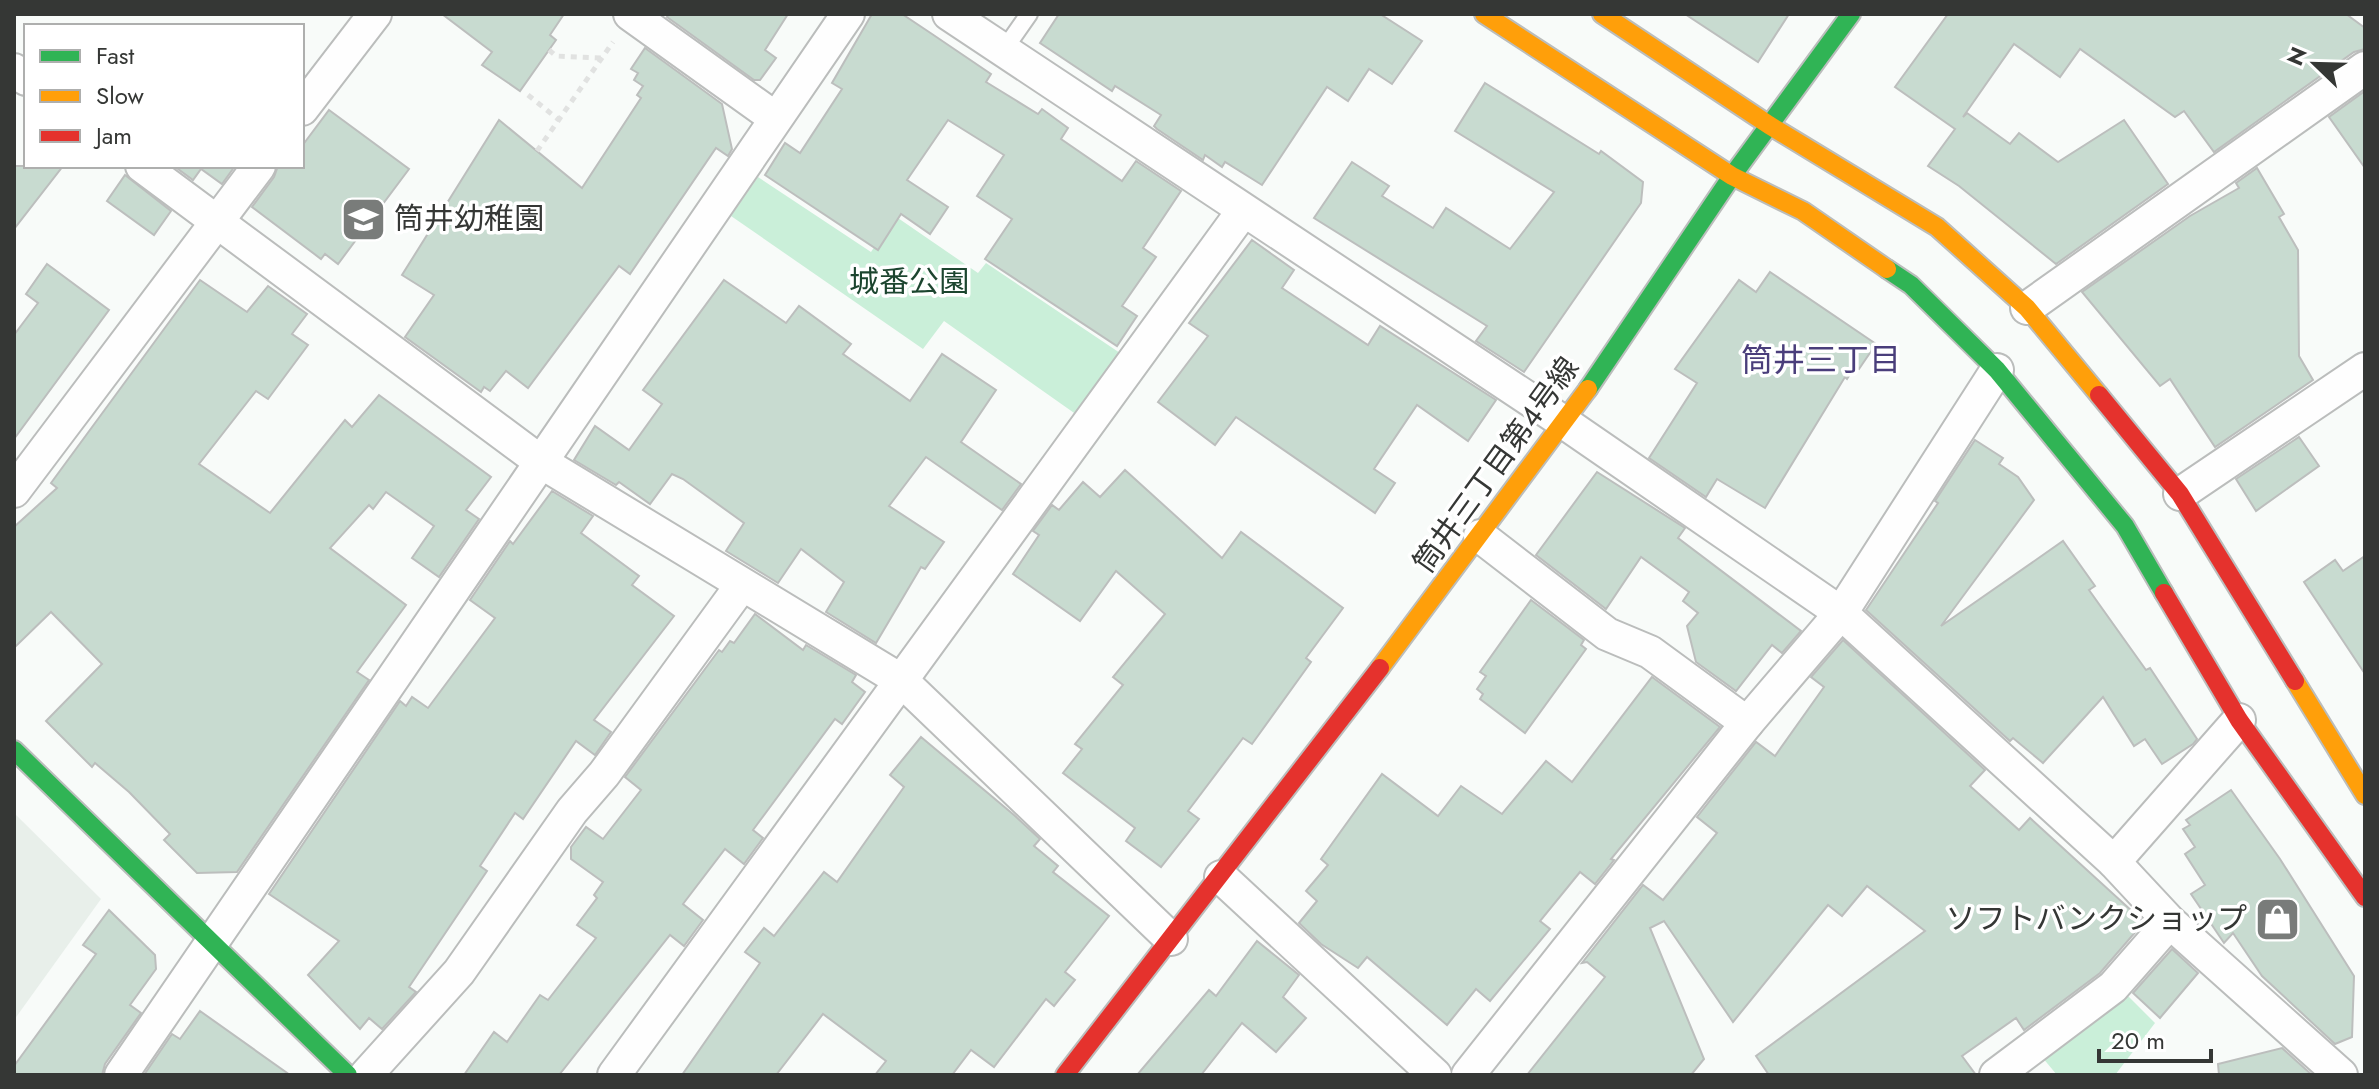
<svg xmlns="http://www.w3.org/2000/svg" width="2379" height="1089" viewBox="0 0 2379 1089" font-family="Jost,'Noto Sans JP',sans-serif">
<rect width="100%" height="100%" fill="#f8fbf9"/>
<path fill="#e8efea" d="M 14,813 L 101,899 L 14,1020 Z"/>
<g fill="#caefd9">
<path d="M 758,177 L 871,252 L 895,216 L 978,273 L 986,263 L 1120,353 L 1077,415 L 944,321 L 923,349 L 731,216 Z"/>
<path d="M 2124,992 L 2155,1023 L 2115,1075 L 2057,1075 L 2042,1057 Z"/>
</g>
<g fill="#c8dbd0" stroke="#bcbebd" stroke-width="2">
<path d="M 442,14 L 564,14 L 550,35 L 556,40 L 520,91 L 482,65 L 492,52 Z"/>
<path d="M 669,14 L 788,14 L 765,50 L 776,58 L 760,80 L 754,80 L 667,17 Z"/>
<path d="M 872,14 L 902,14 L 932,34 L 991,74 L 986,82 L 1038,114 L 1042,109 L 1068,128 L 1061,139 L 1122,181 L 1136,161 L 1181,191 L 1143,248 L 1156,257 L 1122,306 L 1137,316 L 1117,346 L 985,259 L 1012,219 L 977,196 L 1004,155 L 948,120 L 907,180 L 948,207 L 930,234 L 901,214 L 878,250 L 765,175 L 785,143 L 800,153 L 842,89 L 832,83 Z"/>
<path d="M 1059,14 L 1380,14 L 1422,41 L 1392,84 L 1369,69 L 1348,101 L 1327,87 L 1262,185 L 1225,162 L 1222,167 L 1205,155 L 1203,160 L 1157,129 L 1154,126 L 1161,115 L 1115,86 L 1112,91 L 1040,43 Z"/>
<path d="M 1685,14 L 1789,14 L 1758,62 Z"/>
<path d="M 1948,14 L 2346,14 L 2365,28 L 2365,49 L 2354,52 L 2214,152 L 2184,111 L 2175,117 L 2080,49 L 2060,77 L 2014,44 L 1963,117 L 1967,113 L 2010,144 L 2019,133 L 2058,162 L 2124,120 L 2168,184 L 2056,264 L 1959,186 L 1928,166 L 1955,129 L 1895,87 Z"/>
<path d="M 645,48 L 722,104 L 732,149 L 728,156 L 716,148 L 630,274 L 619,266 L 528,388 L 506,371 L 490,391 L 484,387 L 481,392 L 405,337 L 434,295 L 402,275 L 499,120 L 582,188 L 641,98 L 637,95 L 643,86 L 634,80 L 638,73 L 631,69 Z"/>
<path d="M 1485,83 L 1599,154 L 1601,151 L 1643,182 L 1641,203 L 1524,372 L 1476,341 L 1487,326 L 1314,218 L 1352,162 L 1389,186 L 1382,196 L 1433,228 L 1446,208 L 1510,249 L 1554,192 L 1455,131 Z"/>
<path d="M 2365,91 L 2365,168 L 2329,117 Z"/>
<path d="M 329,110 L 409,169 L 338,264 L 325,254 L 321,259 L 252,207 L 274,177 L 278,166 L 302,166 L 302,146 Z"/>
<path d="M 14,166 L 63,166 L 14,229 Z"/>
<path d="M 174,166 L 235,166 L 222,184 L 201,169 L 193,180 Z"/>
<path d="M 2257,168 L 2284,214 L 2279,217 L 2298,250 L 2299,356 L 2313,380 L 2215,447 L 2170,379 L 2160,386 L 2082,292 L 2190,216 L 2239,188 L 2236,183 Z"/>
<path d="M 125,175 L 171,211 L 154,235 L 107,201 Z"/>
<path d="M 1252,240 L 1294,270 L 1282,288 L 1368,345 L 1380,326 L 1496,400 L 1468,441 L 1417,405 L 1374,469 L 1395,483 L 1375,513 L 1236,417 L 1215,445 L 1158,402 L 1208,336 L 1189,323 Z"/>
<path d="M 47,264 L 109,310 L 14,439 L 14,335 L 38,303 L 26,294 Z"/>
<path d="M 1770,272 L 1876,344 L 1859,369 L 1855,367 L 1847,379 L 1845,377 L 1765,508 L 1717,479 L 1706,497 L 1649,458 L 1697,383 L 1675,369 L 1739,280 L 1756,292 Z"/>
<path d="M 200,280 L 247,312 L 268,286 L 307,314 L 292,334 L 308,345 L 268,399 L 256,391 L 199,464 L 270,513 L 345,420 L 352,427 L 379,395 L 491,477 L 466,510 L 479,519 L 439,577 L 412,558 L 434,526 L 386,492 L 373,509 L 369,505 L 330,548 L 406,605 L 357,672 L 369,680 L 237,872 L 197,873 L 164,840 L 170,834 L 129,792 L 95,763 L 92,767 L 46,721 L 102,664 L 51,612 L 14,648 L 14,527 L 57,488 L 51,483 Z"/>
<path d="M 724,280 L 786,323 L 799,306 L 851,344 L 843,354 L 910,401 L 942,354 L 996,390 L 961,442 L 1021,484 L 1002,510 L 926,457 L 889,506 L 944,542 L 925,569 L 921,567 L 876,643 L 826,612 L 844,582 L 801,549 L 778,583 L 726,551 L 744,523 L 683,479 L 672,474 L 650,504 L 619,482 L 616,485 L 574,460 L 595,426 L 629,450 L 662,404 L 643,390 Z"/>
<path d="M 2299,437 L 2319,466 L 2256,511 L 2236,479 Z"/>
<path d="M 1975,440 L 2003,458 L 1999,464 L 2018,477 L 2034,500 L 1941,626 L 2063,541 L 2095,586 L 2089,590 L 2146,670 L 2150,668 L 2197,739 L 2193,744 L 2162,764 L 2145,739 L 2134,746 L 2103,697 L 2043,763 L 2013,738 L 2010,741 L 1866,610 L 1938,503 L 1935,501 Z"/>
<path d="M 1125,470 L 1222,558 L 1241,532 L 1343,608 L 1306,658 L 1311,662 L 1252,744 L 1243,738 L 1188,811 L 1199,819 L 1161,867 L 1126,841 L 1135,828 L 1063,773 L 1082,749 L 1075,744 L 1123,685 L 1113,677 L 1165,614 L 1116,571 L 1080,621 L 1013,574 L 1039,535 L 1033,531 L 1052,505 L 1059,510 L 1083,482 L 1100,497 Z"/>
<path d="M 1597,472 L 1685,528 L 1678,538 L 1801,631 L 1782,653 L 1772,645 L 1736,691 L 1696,662 L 1687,626 L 1698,613 L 1683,601 L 1689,592 L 1641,557 L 1606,609 L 1536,555 Z"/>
<path d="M 552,491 L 593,516 L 581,533 L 639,576 L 632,585 L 674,616 L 594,720 L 611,732 L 595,755 L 576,741 L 523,819 L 515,813 L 480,866 L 487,871 L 409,987 L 416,992 L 382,1029 L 369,1018 L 360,1029 L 308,975 L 339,941 L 269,894 L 400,701 L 406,706 L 412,697 L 428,708 L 495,618 L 470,600 L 510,541 L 513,544 Z"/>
<path d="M 2365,556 L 2365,674 L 2304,582 L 2335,560 L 2343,571 Z"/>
<path d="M 1531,600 L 1584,640 L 1581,645 L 1586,649 L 1525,733 L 1480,699 L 1483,694 L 1477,689 L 1486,676 L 1480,672 Z"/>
<path d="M 755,614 L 803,650 L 806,645 L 856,675 L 852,682 L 865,692 L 842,724 L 835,719 L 753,830 L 763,838 L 744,864 L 725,849 L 683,904 L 703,920 L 684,946 L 670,935 L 559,1075 L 464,1075 L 494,1032 L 507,1042 L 540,995 L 548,1000 L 596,938 L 577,925 L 597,898 L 594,895 L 603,882 L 571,859 L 571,847 L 586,827 L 603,839 L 641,790 L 625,777 L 719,650 L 722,652 L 730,641 L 734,643 Z"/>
<path d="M 1843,640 L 1985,770 L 1970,786 L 2019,830 L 2030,818 L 2144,922 L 2100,973 L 2024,1030 L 2016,1018 L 1962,1056 L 1976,1075 L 1769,1075 L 1756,1056 L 1925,931 L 1867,886 L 1842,916 L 1828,905 L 1733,1022 L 1664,921 L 1650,928 L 1704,1059 L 1691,1075 L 1527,1075 L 1605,977 L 1587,962 L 1582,963 L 1643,885 L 1663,900 L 1717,833 L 1697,817 L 1756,742 L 1775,756 L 1824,687 L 1811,677 Z"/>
<path d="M 1652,677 L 1720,727 L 1611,859 L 1614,860 L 1595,884 L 1580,872 L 1540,921 L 1550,929 L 1490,1001 L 1476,989 L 1447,1025 L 1367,957 L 1358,968 L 1321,944 L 1299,923 L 1317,901 L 1306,891 L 1328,865 L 1321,859 L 1382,774 L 1438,816 L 1461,786 L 1502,814 L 1546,761 L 1572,782 Z"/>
<path d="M 921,737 L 1014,815 L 1040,839 L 1034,846 L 1058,866 L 1053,872 L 1109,916 L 1065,972 L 1075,980 L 1054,1006 L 1046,999 L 994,1067 L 971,1050 L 952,1075 L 875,1075 L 886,1061 L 823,1014 L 776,1075 L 682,1075 L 760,963 L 745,952 L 764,928 L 774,936 L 824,872 L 837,882 L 904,787 L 890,775 Z"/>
<path d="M 2231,790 L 2280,859 L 2354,976 L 2352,1037 L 2335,1044 L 2262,976 L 2233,933 L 2224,943 L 2191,894 L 2205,885 L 2185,854 L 2195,847 L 2183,829 L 2190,825 L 2186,820 Z"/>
<path d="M 109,910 L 155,955 L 156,969 L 130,1005 L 141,1013 L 105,1064 L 102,1075 L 14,1075 L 14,1066 L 96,954 L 83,945 Z"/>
<path d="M 1257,941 L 1299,975 L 1283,997 L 1306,1018 L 1276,1052 L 1242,1023 L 1201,1075 L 1137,1075 L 1209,990 L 1216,996 Z"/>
<path d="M 2172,949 L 2198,973 L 2160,1018 L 2133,993 Z"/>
<path d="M 200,1011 L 290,1075 L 144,1075 L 172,1034 L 180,1039 Z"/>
<path d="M 2282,1048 L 2312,1075 L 2219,1075 L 2218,1064 Z"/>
</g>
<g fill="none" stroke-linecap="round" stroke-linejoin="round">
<defs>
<path id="lane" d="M 1003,51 L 1029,14"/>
<g id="street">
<path d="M 630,14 L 775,118"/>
<path d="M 949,14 L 1565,423 L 1841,613 L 2114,862 L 2170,922 L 2341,1075"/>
<path d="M 14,70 L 26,79"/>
<path d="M 302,109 L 375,14"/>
<path d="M 142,166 L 541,462 L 902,681 L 1171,939"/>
<path d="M 2027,308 L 2365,68"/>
<path d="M 14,491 L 259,166"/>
<path d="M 2180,494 L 2365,369"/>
<path d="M 1480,536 L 1607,634 L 1650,652 L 1747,723"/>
<path d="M 2114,862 L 2239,720"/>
<path d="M 1221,877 L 1435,1075"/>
<path d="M 121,1075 L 848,14"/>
<path d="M 366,1075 L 459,972 L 572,811 L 604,774 L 741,586"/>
<path d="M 614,1075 L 1243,211"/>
<path d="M 1468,1075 L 1747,723 L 1841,613 L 1997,370"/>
<path d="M 1996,1075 L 2113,987 L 2170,922"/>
</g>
<g id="fast">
<path d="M 1887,269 L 1911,285 L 1997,370 L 2125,526 L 2164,593"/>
<path d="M 1588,389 L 1732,176 L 1851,14"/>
<path d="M 14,750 L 348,1075"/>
</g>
<g id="slow">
<path d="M 1484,14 L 1732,176 L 1803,211 L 1887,269"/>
<path d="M 1602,14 L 1769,125 L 1937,227 L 2027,308 L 2099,395"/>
<path d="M 1380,668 L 1588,389"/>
<path d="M 2295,681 L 2365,795"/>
</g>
<g id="jam">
<path d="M 2099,395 L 2180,494 L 2295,681"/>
<path d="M 2164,593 L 2239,720 L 2365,897"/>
<path d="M 1065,1075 L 1380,668"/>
</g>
</defs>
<use href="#lane" stroke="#bbbdbc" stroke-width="20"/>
<use href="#street" stroke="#bbbdbc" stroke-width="36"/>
<use href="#fast" stroke="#bbbdbc" stroke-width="22"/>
<use href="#slow" stroke="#bbbdbc" stroke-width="22"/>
<use href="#jam" stroke="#bbbdbc" stroke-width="22"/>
<g stroke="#e1e2e1" stroke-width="5" stroke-dasharray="6 6" stroke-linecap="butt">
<path d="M 549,50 L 556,56 L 601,58"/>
<path d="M 528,95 L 559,120"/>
<path d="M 537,151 L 613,42"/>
</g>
<use href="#lane" stroke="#fefefe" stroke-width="16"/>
<use href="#street" stroke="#fefefe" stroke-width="32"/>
<use href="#fast" stroke="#30b455" stroke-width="18"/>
<use href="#slow" stroke="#ff9f0a" stroke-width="18"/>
<use href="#jam" stroke="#e5322d" stroke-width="18"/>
</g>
<defs>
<symbol id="school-square" viewBox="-11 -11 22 22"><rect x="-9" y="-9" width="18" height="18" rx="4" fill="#797c7a" stroke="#fff"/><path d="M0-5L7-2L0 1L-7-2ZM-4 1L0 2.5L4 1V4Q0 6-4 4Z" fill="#fff"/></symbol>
<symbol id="shop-square" viewBox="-11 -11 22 22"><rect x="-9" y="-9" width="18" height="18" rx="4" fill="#797c7a" stroke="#fff"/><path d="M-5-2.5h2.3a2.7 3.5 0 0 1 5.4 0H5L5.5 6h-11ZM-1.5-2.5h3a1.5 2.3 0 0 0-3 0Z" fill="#fff"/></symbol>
</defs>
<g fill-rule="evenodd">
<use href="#school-square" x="338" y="194" width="51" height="51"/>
<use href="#shop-square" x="2252" y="894" width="51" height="51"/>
</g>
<g text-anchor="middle" stroke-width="7" stroke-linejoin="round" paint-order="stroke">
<g font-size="30" fill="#353735" stroke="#fff" text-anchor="start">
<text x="394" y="229">筒井幼稚園</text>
<text x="2247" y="929" text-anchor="end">ソフトバンクショップ</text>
</g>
<g font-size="30" fill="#1c452f" stroke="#fff">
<text x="909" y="292">城番公園</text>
</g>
<g font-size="30" fill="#353735" stroke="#fff">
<text transform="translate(1496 465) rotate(-54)" y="10">筒井三丁目第4号線</text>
</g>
<g font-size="32" fill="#4a3e7b" stroke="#fff">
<text x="1821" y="371">筒井三丁目</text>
</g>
</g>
<rect width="2379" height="1089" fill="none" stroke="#353735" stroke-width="32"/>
<rect x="24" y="24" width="280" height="144" fill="#ffffff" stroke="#aeafae" stroke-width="2"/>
<rect x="40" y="50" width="40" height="12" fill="#30b455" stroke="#aeafae" stroke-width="2"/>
<text x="96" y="64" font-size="24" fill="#353735">Fast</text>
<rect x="40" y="90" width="40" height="12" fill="#ff9f0a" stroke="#aeafae" stroke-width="2"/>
<text x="96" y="104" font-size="24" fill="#353735">Slow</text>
<rect x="40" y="130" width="40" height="12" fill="#e5322d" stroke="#aeafae" stroke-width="2"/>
<text x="96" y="144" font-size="24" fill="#353735">Jam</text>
<g transform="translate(2315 64) rotate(293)" stroke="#ffffff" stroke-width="6" paint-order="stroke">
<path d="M0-6L14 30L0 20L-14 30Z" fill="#353735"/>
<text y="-12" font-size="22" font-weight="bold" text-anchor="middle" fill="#353735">N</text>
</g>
<path d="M2099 1049v12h112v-12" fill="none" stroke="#353735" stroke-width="4"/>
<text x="2111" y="1049" font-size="24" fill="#353735" stroke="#ffffff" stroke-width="6" paint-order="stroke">20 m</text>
</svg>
